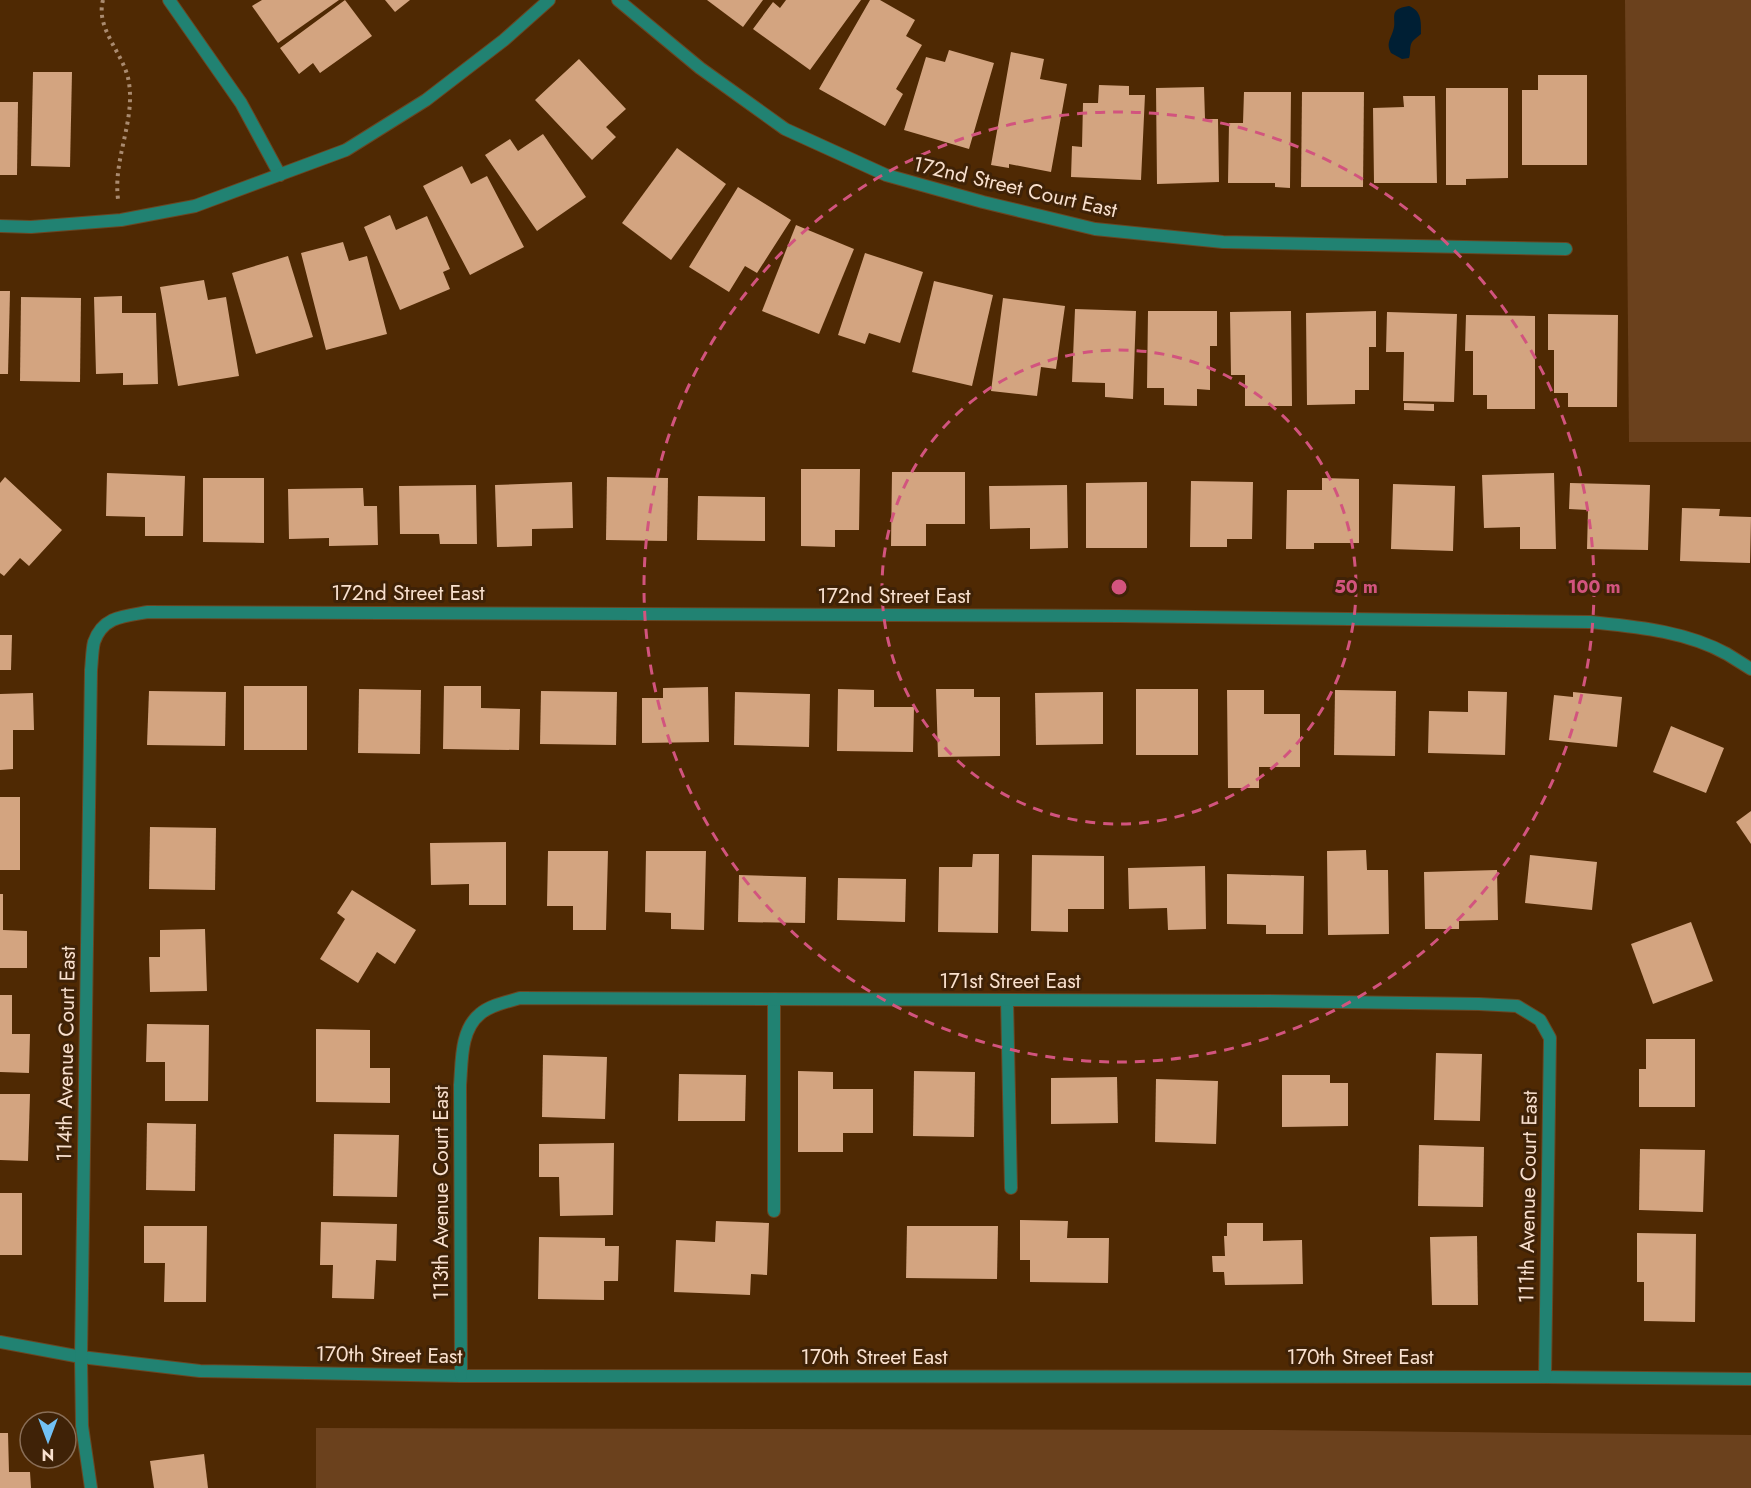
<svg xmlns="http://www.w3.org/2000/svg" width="1751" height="1488" viewBox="0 0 1751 1488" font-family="Jost,sans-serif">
<rect width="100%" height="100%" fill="#4f2903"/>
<g fill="#6b411d">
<path d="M 1625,0 L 1751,0 L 1751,442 L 1629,442 Z"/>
<path d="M 316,1428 L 1273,1430 L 1751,1435 L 1751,1488 L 316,1488 Z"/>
</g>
<path fill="#001f34" d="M 1409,6 C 1422,11 1421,22 1421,34 C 1418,37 1414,39 1412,42 C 1409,47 1411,53 1409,58 L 1402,59 L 1391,53 C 1386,44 1390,40 1393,31 C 1398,19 1386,9 1409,6 Z"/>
<g fill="#d3a480">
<path d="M 262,0 L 339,0 L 278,43 L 252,6 Z"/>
<path d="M 345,0 L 372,36 L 320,73 L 313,63 L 299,74 L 280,48 Z"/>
<path d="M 385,0 L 410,0 L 395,12 Z"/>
<path d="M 707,0 L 763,0 L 743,27 Z"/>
<path d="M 786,0 L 861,0 L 810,70 L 753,29 L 773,2 L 780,8 Z"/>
<path d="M 870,0 L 880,0 L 915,20 L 906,36 L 922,45 L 896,89 L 903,94 L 885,126 L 819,89 Z"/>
<path d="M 949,50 L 994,63 L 969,149 L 904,130 L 926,57 L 945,62 Z"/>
<path d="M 1011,52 L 1044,59 L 1040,79 L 1067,84 L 1051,172 L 1009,164 L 1009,168 L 991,165 Z"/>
<path d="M 579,59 L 626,109 L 606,127 L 616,137 L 592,160 L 535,100 Z"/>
<path d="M 33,72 L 72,72 L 70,167 L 31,166 Z"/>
<path d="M 1538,75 L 1587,75 L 1587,165 L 1522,165 L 1522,90 L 1538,90 Z"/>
<path d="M 1099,85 L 1129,86 L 1129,95 L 1145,95 L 1141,180 L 1071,177 L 1072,146 L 1082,147 L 1083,103 L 1098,103 Z"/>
<path d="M 1204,87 L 1205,119 L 1218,119 L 1219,182 L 1157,184 L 1156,88 Z"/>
<path d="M 1446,88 L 1508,88 L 1508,178 L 1466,179 L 1466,185 L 1446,185 Z"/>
<path d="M 1244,92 L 1291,92 L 1290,188 L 1275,187 L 1275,183 L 1228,183 L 1229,123 L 1243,123 Z"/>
<path d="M 1302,92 L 1364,92 L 1363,187 L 1301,187 Z"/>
<path d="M 1403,96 L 1435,96 L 1437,183 L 1374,183 L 1373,108 L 1404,107 Z"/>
<path d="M 0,102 L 18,102 L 17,175 L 0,175 Z"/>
<path d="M 543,134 L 586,197 L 537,231 L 485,155 L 510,139 L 518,151 Z"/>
<path d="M 677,148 L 726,184 L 671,260 L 622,223 Z"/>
<path d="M 462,166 L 471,184 L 487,176 L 524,247 L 470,275 L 423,186 Z"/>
<path d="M 738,187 L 791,220 L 757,273 L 745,266 L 729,292 L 689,267 Z"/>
<path d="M 390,215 L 396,230 L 427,216 L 450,269 L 443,272 L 450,289 L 400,310 L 364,227 Z"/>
<path d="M 796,225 L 854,249 L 819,334 L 762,311 Z"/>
<path d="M 343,242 L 349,261 L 367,256 L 387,334 L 326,350 L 301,253 Z"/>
<path d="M 865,253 L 923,272 L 900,343 L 869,333 L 865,344 L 838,335 Z"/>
<path d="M 288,256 L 313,337 L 256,354 L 232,273 Z"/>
<path d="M 204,280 L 208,300 L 226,297 L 239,376 L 178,386 L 160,287 Z"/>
<path d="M 934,281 L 993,295 L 972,386 L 912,372 Z"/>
<path d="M 0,291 L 10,291 L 8,374 L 0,374 Z"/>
<path d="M 122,296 L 122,313 L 156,313 L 158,384 L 123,385 L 123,373 L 96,374 L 94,297 Z"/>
<path d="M 21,297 L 81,298 L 80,382 L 20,381 Z"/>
<path d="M 1003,298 L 1065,306 L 1056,369 L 1041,367 L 1037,396 L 991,391 Z"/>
<path d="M 1075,309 L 1136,311 L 1133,399 L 1105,397 L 1105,383 L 1072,382 Z"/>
<path d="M 1148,311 L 1217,311 L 1217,346 L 1210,346 L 1210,390 L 1197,389 L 1197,406 L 1164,405 L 1164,388 L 1147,388 Z"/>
<path d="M 1291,311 L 1292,406 L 1245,406 L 1245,375 L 1231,375 L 1230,312 Z"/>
<path d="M 1376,311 L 1376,347 L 1369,347 L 1369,390 L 1355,390 L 1355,404 L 1307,405 L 1306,313 Z"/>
<path d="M 1387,312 L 1457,314 L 1454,402 L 1403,401 L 1404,352 L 1386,352 Z"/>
<path d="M 1548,314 L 1618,315 L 1617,407 L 1568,407 L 1568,393 L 1554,393 L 1554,350 L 1548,350 Z"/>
<path d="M 1466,315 L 1535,316 L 1535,409 L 1487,409 L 1487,395 L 1473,395 L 1473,351 L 1465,351 Z"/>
<path d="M 1404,403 L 1434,404 L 1434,411 L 1404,410 Z"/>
<path d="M 801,469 L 860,469 L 859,530 L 835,530 L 835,547 L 801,546 Z"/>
<path d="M 892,472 L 965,472 L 965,524 L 926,524 L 926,546 L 891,546 Z"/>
<path d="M 107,473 L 185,476 L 183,536 L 145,536 L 145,517 L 106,516 Z"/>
<path d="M 1554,473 L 1556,549 L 1520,549 L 1520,527 L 1484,528 L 1482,475 Z"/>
<path d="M 5,477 L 62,530 L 29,566 L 20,558 L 4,576 L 0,573 L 0,483 Z"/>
<path d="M 607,477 L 668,478 L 667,541 L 606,540 Z"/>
<path d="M 203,478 L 264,478 L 264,543 L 203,542 Z"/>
<path d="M 1322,478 L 1359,479 L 1359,543 L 1314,543 L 1314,549 L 1286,549 L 1287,490 L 1322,490 Z"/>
<path d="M 1191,481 L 1253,482 L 1252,539 L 1227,539 L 1227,547 L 1190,547 Z"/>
<path d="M 572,482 L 573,528 L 532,529 L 532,546 L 497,547 L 495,485 Z"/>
<path d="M 1147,482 L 1147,548 L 1086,548 L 1086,483 Z"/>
<path d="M 1570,483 L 1650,485 L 1648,550 L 1587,549 L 1588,510 L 1569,509 Z"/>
<path d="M 1393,484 L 1455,486 L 1453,551 L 1391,549 Z"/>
<path d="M 476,485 L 477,544 L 440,544 L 439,534 L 400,534 L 399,486 Z"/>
<path d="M 1067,485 L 1068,548 L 1030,549 L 1030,528 L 990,529 L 989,486 Z"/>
<path d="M 363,488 L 364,506 L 377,506 L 378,545 L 329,546 L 329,538 L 289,539 L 288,489 Z"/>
<path d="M 698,496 L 765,497 L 765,541 L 697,540 Z"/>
<path d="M 1682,508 L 1720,509 L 1719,516 L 1751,517 L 1750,563 L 1680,561 Z"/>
<path d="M 0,635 L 12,635 L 11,670 L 0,670 Z"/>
<rect x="244" y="686" width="63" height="64"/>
<path d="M 444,686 L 481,686 L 481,708 L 520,709 L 519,750 L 443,749 Z"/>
<path d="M 708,687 L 709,742 L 642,743 L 642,698 L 663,698 L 663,688 Z"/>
<path d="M 359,689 L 421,690 L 420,754 L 358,753 Z"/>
<path d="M 838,689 L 874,690 L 874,707 L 914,707 L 913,752 L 837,751 Z"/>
<path d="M 936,689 L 974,689 L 974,697 L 1000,697 L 1000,756 L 938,757 Z"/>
<rect x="1136" y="689" width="62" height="66"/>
<path d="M 1227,690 L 1264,690 L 1264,714 L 1300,714 L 1300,767 L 1259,767 L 1259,788 L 1228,788 Z"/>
<path d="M 1335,690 L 1396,691 L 1395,756 L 1334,755 Z"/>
<path d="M 149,691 L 226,692 L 225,746 L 147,745 Z"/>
<path d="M 541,691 L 617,692 L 616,745 L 540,744 Z"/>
<path d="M 1468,691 L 1507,692 L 1505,755 L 1428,753 L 1429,711 L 1468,712 Z"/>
<path d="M 735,692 L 810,694 L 809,747 L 734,745 Z"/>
<path d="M 1103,692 L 1103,744 L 1036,745 L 1035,693 Z"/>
<path d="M 1573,692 L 1622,697 L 1617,747 L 1549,740 L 1554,695 L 1573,697 Z"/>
<path d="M 33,693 L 34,730 L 13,730 L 13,769 L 0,770 L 0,694 Z"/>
<path d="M 1671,726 L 1724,748 L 1706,793 L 1653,772 Z"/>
<rect x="0" y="797" width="20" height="73"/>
<path d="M 1751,811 L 1751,844 L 1736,822 Z"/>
<path d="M 150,827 L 216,828 L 215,890 L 149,889 Z"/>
<path d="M 506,842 L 506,905 L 469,905 L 469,884 L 431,885 L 430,843 Z"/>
<path d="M 1366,850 L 1367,870 L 1388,870 L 1389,934 L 1328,935 L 1327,851 Z"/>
<path d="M 548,851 L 608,851 L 606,930 L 573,930 L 573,906 L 547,906 Z"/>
<path d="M 646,851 L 706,851 L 704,930 L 671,929 L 671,913 L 645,912 Z"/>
<path d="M 973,854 L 999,854 L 998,933 L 938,932 L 939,867 L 972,867 Z"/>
<path d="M 1032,855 L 1104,856 L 1104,909 L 1068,909 L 1068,932 L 1031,931 Z"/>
<path d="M 1530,855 L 1597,862 L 1592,910 L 1525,903 Z"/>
<path d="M 1205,866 L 1206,929 L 1168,930 L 1167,908 L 1129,909 L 1128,868 Z"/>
<path d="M 1497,870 L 1498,920 L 1459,921 L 1459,929 L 1425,929 L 1424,872 Z"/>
<path d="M 1227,874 L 1304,876 L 1303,934 L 1266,934 L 1266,925 L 1227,924 Z"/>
<path d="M 739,875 L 806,877 L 805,923 L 738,922 Z"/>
<path d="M 838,878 L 906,879 L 905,922 L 837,920 Z"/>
<path d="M 352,890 L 416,930 L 395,964 L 377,952 L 358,983 L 320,959 L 345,919 L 337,913 Z"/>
<path d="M 0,894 L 3,894 L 3,930 L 27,931 L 27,968 L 0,968 Z"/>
<path d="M 1691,922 L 1713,981 L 1653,1004 L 1631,944 Z"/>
<path d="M 205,929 L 207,991 L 150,992 L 149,957 L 160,957 L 160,930 Z"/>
<path d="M 0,995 L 12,995 L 12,1034 L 30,1034 L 29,1073 L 0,1072 Z"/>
<path d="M 147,1024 L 209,1025 L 208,1101 L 165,1101 L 165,1062 L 146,1062 Z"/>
<path d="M 316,1029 L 370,1030 L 370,1068 L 390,1068 L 390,1103 L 316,1102 Z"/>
<path d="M 1646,1039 L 1695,1039 L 1695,1107 L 1639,1107 L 1639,1069 L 1646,1069 Z"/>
<path d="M 1436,1053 L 1482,1054 L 1480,1121 L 1434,1120 Z"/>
<path d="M 543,1055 L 607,1057 L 605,1119 L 542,1117 Z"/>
<path d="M 798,1071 L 833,1072 L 833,1089 L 873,1089 L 873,1133 L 843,1133 L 843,1152 L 798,1152 Z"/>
<path d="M 914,1071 L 975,1072 L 974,1137 L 913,1136 Z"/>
<path d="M 679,1074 L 746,1075 L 745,1121 L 678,1121 Z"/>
<path d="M 1282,1075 L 1330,1075 L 1330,1083 L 1348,1083 L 1348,1126 L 1282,1127 Z"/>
<path d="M 1117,1077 L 1118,1123 L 1051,1124 L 1051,1078 Z"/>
<path d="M 1156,1079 L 1218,1081 L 1216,1144 L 1155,1142 Z"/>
<path d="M 0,1094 L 30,1094 L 28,1161 L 0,1160 Z"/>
<path d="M 147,1123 L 196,1124 L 195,1191 L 146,1190 Z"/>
<path d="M 334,1134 L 399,1135 L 397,1197 L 333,1196 Z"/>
<path d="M 614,1143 L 613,1215 L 560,1216 L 559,1177 L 539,1177 L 539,1144 Z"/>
<path d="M 1419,1145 L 1484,1147 L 1483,1207 L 1418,1206 Z"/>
<path d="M 1640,1149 L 1705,1150 L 1703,1212 L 1639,1210 Z"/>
<rect x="0" y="1193" width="22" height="62"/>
<path d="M 1020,1220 L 1068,1221 L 1067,1238 L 1109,1238 L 1108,1283 L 1030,1282 L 1030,1260 L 1020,1260 Z"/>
<path d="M 716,1221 L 769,1223 L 767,1275 L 751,1274 L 750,1295 L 674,1292 L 676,1240 L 715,1242 Z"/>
<path d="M 321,1222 L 397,1224 L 396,1261 L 376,1260 L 374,1299 L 332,1298 L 333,1265 L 320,1265 Z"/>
<path d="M 1227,1223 L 1263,1223 L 1263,1241 L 1302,1240 L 1303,1284 L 1225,1285 L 1224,1272 L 1213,1272 L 1212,1256 L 1225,1256 L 1224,1236 L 1227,1236 Z"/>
<path d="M 144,1226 L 207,1226 L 206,1302 L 164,1302 L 165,1263 L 144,1263 Z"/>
<path d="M 907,1226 L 998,1226 L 997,1279 L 906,1278 Z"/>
<path d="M 1637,1233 L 1696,1234 L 1695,1322 L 1644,1321 L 1644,1282 L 1637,1282 Z"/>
<path d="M 1477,1236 L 1478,1305 L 1432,1305 L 1430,1237 Z"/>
<path d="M 539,1237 L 605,1238 L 605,1246 L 619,1246 L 618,1281 L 604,1281 L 604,1300 L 538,1299 Z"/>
<path d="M 0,1433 L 8,1433 L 9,1472 L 30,1472 L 31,1488 L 0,1488 Z"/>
<path d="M 204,1454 L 208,1488 L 154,1488 L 150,1461 Z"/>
</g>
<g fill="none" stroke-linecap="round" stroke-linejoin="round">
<defs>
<g id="lane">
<path d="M 1007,1000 L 1011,1188"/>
<path d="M 774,1211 L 774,999"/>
</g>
<g id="street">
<path d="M 169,0 L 241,103 L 280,175"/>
<path d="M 618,0 L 700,68 L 785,129 L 886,175 L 983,202 L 1095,229 L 1223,242 L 1566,249"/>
<path d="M 0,226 L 31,227 L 121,220 L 195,206 L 346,150 L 426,100 L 504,40 L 549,0"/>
<path d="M 0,1342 L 81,1357 L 200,1371 L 461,1376 L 1545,1377 L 1751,1379"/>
<path d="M 461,1376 L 460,1085 C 462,1062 460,1030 480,1014 C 490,1005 507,1002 520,998 L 1265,1001 L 1479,1004 L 1517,1006 L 1540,1020 L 1550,1038 L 1545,1377"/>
<path d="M 91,1488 L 82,1426 L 81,1357 L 91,670 C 92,661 92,650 94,642 C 103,616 125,616 148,612 L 1120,616 L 1590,622 C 1637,627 1685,631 1727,654 C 1735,659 1743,664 1751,669"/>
</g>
</defs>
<use href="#lane" stroke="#6a4623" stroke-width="14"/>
<use href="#street" stroke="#6a4623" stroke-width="14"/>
<path stroke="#aa8b70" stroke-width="4" stroke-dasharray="3 4.5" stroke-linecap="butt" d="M 103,0 C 95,30 125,54 129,83 C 135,122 113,159 118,199"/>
<use href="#lane" stroke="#218272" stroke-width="12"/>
<use href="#street" stroke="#218272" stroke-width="12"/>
</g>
<g fill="none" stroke="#d2547e" stroke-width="3" stroke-dasharray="10 8">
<circle cx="1119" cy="587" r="237"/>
<circle cx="1119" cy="587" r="475"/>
</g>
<g text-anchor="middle" stroke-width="6" stroke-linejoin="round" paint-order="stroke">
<g font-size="21" fill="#f9e0ce" stroke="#3f2207">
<text transform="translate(1015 187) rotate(13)" y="7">172nd Street Court East</text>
<text x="408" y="600">172nd Street East</text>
<text x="894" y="603">172nd Street East</text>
<text x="1010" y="988">171st Street East</text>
<text transform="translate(66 1054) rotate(-89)" y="7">114th Avenue Court East</text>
<text transform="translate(441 1193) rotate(-90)" y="7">113th Avenue Court East</text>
<text transform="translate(1528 1197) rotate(-89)" y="7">111th Avenue Court East</text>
<text transform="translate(389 1355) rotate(1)" y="7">170th Street East</text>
<text x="874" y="1364">170th Street East</text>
<text x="1360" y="1364">170th Street East</text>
</g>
</g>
<circle cx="1119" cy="587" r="9" fill="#d2547e" stroke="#3f2207" stroke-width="3"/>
<g font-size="18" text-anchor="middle" font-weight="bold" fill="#d2547e" stroke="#3f2207" stroke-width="6" stroke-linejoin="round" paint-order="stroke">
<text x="1356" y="593">50 m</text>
<text x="1594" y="593">100 m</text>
</g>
<g transform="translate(48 1440) rotate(180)"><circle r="28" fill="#3f2207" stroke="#896e57" stroke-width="1.5"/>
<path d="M0-4.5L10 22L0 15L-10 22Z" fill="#72c1f5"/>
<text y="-9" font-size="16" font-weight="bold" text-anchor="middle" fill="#f9e0ce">N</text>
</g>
</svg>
